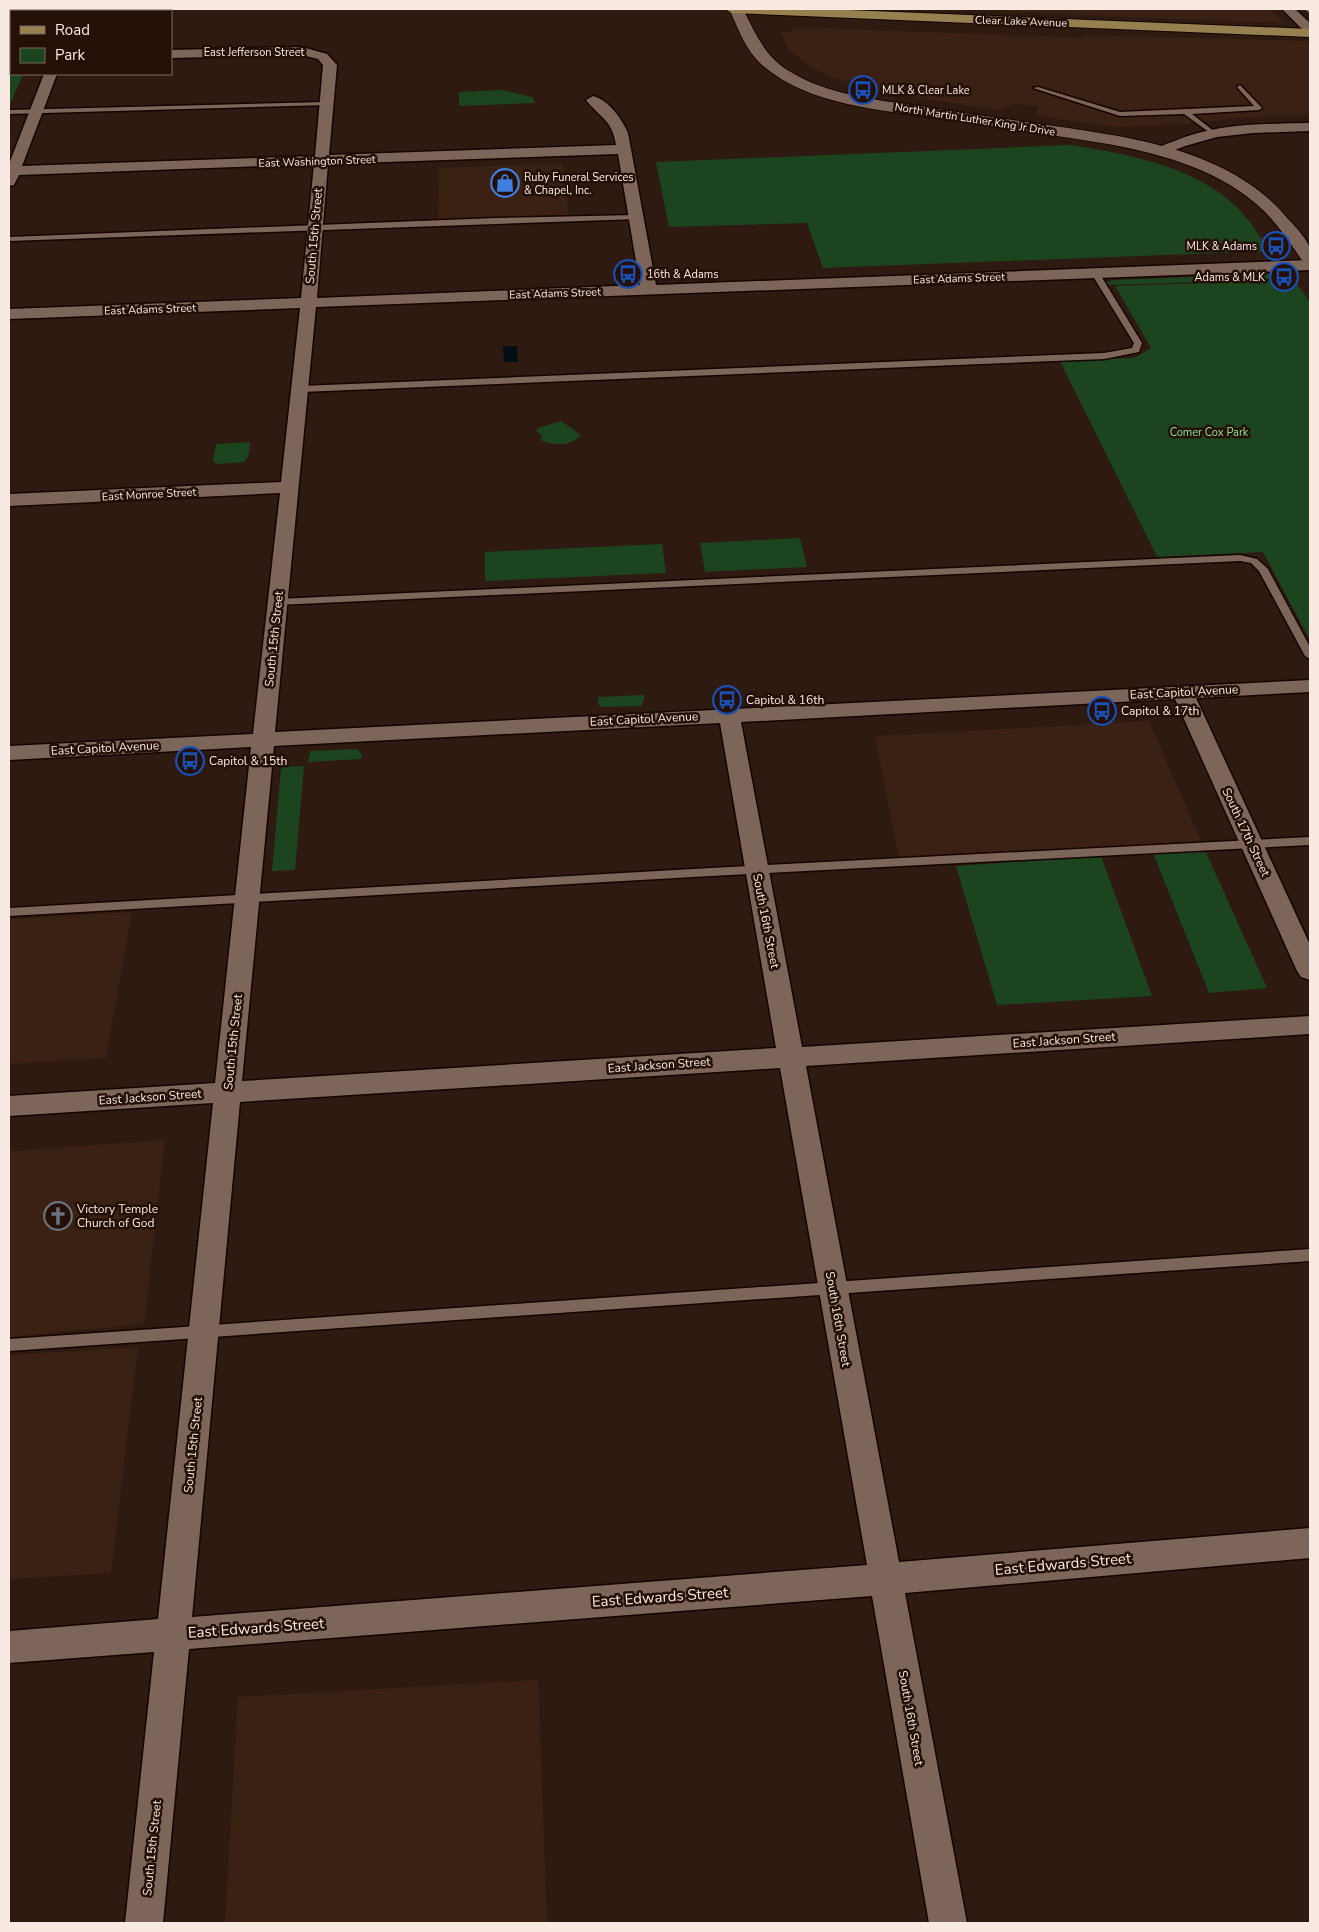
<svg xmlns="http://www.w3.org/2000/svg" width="1319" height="1932" viewBox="0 0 1319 1932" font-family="'Nunito Sans',sans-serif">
<rect width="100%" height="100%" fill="#2e1a10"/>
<g fill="#3b2014">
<path d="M 974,9 L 1268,9 L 1285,23 L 1124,17 Z"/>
<path d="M 793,27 L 1086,38 L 1084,35 L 1307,41 L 1310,44 L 1310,115 L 1238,118 L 1188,124 L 1112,127 L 1039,116 L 1036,114 L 1038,107 L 1013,104 L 1000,110 L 910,97 L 833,78 L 812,68 L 788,49 L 780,31 L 792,32 Z"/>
<path d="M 562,163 L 569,215 L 438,219 L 439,168 Z"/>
<path d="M 1149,721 L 1202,843 L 899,859 L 875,736 Z"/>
<path d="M 132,912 L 106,1058 L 9,1064 L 9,919 Z"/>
<path d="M 165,1140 L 144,1324 L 9,1337 L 9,1151 Z"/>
<path d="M 138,1347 L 111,1573 L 9,1579 L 9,1355 Z"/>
<path d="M 538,1680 L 547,1923 L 225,1923 L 238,1697 Z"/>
</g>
<g fill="#1c451f">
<path d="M 9,9 L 64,9 L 63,11 L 11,11 L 11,50 L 9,50 Z"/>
<path d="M 9,67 L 11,67 L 11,74 L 23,74 L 9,107 Z"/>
<path d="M 503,90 L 532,97 L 535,103 L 459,106 L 459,92 Z"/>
<path d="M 1070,145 C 1122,153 1189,165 1230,201 C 1247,215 1258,234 1270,251 L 823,268 L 807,223 L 669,227 L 656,162 Z"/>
<path d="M 1287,273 L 1291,278 L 1225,281 L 1224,277 L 1229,275 Z"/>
<path d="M 1193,277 L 1199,277 L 1203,282 L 1108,285 L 1107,283 L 1113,280 Z"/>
<path d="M 1294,280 L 1310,302 L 1310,640 L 1263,552 L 1157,557 L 1060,361 L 1134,358 L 1151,348 L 1115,286 Z"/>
<path d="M 561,421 L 581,435 C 570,447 555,445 542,441 L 540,438 L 543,436 L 536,431 L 538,428 Z"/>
<path d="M 250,442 L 248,457 L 244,462 L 218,464 L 213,461 L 216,444 Z"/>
<path d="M 800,538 L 807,567 L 705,572 L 700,543 Z"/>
<path d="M 662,544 L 666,573 L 485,581 L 485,552 Z"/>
<path d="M 644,695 L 644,700 L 641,706 L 602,707 L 598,704 L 598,697 Z"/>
<path d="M 357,749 L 362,755 L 361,759 L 308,762 L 310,751 Z"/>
<path d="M 304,766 L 295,870 L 272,871 L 281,767 Z"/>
<path d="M 1205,850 L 1267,988 L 1209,993 L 1153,853 Z"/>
<path d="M 1101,856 L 1152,996 L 997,1005 L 956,866 Z"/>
</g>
<path fill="#040f15" d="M 503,346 L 517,346 L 518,362 L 504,362 Z"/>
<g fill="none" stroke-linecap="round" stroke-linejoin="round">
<defs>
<g id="service">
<path d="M 1240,85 L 1262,108 L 1259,110 L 1192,114 L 1215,132 L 1215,134 L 1213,135 L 1184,114 L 1120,116 L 1033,88 L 1038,87 L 1120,112 L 1254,106 L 1237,87 Z"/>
<path d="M 326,102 L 329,104 L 328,105 L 9,114 L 9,110 Z"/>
<path d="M 636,215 L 639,215 L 639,219 L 9,241 L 9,237 L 496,218 Z"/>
<path d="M 1092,271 L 1098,271 L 1142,343 L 1139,352 L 1104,359 L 301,392 L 297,389 L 301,386 L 1104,353 L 1132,348 L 1134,343 L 1091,273 Z"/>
<path d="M 1240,555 L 1257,559 L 1268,569 L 1310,647 L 1310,659 L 1305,656 L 1259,571 L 1251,563 L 1240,561 L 277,605 L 272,602 L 277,599 Z"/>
<path d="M 1310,837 L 1310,845 L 711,876 L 9,916 L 9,908 L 711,868 Z"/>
<path d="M 1310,1249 L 1310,1261 L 9,1351 L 9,1339 Z"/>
</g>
<g id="minor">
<path d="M 1282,9 L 1295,9 L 1310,23 L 1310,34 L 1306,33 Z"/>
<path d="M 302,47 L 327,54 L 337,65 L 329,155 L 616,145 C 612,119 600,118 586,100 L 593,96 C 609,100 622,119 628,133 L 656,285 L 1310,260 L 1310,270 L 316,307 L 275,732 L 1310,680 L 1310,692 L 1196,698 L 1310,945 L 1310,980 L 1301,977 L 1297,971 L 1175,699 L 741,722 L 802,1047 L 1310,1016 L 1310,1034 L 806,1066 L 899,1562 L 1310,1528 L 1310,1558 L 905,1593 L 967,1923 L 929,1923 L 872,1596 L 189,1649 L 163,1923 L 125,1923 L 154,1652 L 9,1663 L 9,1631 L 158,1619 L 213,1103 L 9,1116 L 9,1096 L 215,1083 L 251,747 L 9,760 L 9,746 L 253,734 L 280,493 L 9,506 L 9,494 L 281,482 L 300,308 L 9,319 L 9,309 L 301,298 L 314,164 L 19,175 L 14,185 L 9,186 L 9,164 L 44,74 L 57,74 L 22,166 L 315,156 L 323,65 L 318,59 L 302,55 L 171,58 L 171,50 ZM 618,154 L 640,285 L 317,298 L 328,164 ZM 720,723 L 776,1048 L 242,1081 L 274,746 ZM 780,1068 L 867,1565 L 192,1617 L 240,1102 Z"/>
<rect x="9" y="54" width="2" height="8"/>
<path d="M 1310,123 L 1310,131 L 1253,133 L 1217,137 L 1185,146 L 1162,155 L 1157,154 L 1155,151 C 1159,146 1166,144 1172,142 C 1215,123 1264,124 1310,123 Z"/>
</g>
<path id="tertiary" d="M 729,9 L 743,9 C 756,34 764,56 789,71 C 828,95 876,100 920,106 C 962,113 1005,119 1047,125 C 1130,137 1231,149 1288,219 C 1294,225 1309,241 1310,249 C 1311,253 1310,259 1310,264 L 1304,263 C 1291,245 1279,226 1264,211 C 1223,171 1163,154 1108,144 C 1053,135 997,127 942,119 C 883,110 809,106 762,65 C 746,51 738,28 729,9 Z"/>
<path id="primary" d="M 725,9 L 824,9 L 1310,29 L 1310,37 L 732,13 Z"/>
</defs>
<use href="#service" stroke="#150400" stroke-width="3"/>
<use href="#minor" stroke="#150400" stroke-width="3"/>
<use href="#tertiary" stroke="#150400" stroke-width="2"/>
<use href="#primary" stroke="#150400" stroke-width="2"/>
<use href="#service" fill="#7e6559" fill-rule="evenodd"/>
<use href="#minor" fill="#7e6559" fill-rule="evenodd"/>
<use href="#tertiary" fill="#7e6559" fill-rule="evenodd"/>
<use href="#primary" fill="#968050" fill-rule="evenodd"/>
<path stroke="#8d7c73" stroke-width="2" stroke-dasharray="5.5 2.5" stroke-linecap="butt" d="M 1306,9 L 1310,12"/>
</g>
<defs>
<symbol id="bus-ring" viewBox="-11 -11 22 22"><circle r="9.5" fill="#241007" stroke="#1a4fb4" stroke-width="1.5"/><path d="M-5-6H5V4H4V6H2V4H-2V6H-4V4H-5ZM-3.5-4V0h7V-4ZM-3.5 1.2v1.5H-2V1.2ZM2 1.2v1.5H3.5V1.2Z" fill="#1a4fb4"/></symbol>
<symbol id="shop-ring" viewBox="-11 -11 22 22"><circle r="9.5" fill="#241007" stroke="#3f7fe0" stroke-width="1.5"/><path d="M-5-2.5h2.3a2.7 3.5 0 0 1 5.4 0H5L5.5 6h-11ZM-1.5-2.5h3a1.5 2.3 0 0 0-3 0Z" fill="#3f7fe0"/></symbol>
<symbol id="church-ring" viewBox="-11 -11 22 22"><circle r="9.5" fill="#241007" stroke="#6b7280" stroke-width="1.5"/><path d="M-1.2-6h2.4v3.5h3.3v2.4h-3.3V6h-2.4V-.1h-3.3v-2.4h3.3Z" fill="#6b7280"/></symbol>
</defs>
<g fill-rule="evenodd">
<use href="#bus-ring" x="847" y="74" width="32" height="32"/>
<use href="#shop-ring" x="489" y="167" width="32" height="32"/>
<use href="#bus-ring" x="1260" y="230" width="32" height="32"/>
<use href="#bus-ring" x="612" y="258" width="32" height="32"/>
<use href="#bus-ring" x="1268" y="261" width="32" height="32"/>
<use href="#bus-ring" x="711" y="684" width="32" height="32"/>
<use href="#bus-ring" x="1086" y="695" width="32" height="32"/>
<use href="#bus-ring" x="174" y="745" width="32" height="32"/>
<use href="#church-ring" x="42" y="1200" width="32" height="32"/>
</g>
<g text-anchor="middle" stroke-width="5" stroke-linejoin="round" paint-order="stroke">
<g font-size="11" fill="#f8e9e3" stroke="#241007">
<text transform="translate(1021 21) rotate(2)" y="4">Clear Lake Avenue</text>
<text x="254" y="56">East Jefferson Street</text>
<text transform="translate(975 119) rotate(9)" y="4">North Martin Luther King Jr Drive</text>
<text transform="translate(317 161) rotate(-2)" y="4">East Washington Street</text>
<text transform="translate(959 278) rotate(-2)" y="4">East Adams Street</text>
<text transform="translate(555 293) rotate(-2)" y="4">East Adams Street</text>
<text transform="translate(150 309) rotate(-2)" y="4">East Adams Street</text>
<text transform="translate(149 494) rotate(-3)" y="4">East Monroe Street</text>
</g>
<g font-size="11" fill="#f8e9e3" stroke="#241007" text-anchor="start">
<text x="882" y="94">MLK &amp; Clear Lake</text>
<text x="524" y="181">Ruby Funeral Services<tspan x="524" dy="13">&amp; Chapel, Inc.</tspan></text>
<text x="1257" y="250" text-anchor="end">MLK &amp; Adams</text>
<text x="647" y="278">16th &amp; Adams</text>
<text x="1265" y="281" text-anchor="end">Adams &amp; MLK</text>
</g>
<g font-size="11" fill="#8de691" stroke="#241007">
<text x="1209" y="436">Comer Cox Park</text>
</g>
<g font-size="12" fill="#f8e9e3" stroke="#241007">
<text transform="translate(314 236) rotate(-85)" y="4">South 15th Street</text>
<text transform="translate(274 639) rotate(-84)" y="4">South 15th Street</text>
<text transform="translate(1184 692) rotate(-3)" y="4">East Capitol Avenue</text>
<text transform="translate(644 719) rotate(-3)" y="4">East Capitol Avenue</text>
<text transform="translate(105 748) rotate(-3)" y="4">East Capitol Avenue</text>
<text transform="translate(1246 832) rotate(65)" y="4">South 17th Street</text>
<text transform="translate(766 921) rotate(79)" y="4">South 16th Street</text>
<text transform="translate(1064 1040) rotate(-4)" y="4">East Jackson Street</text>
<text transform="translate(233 1042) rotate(-84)" y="4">South 15th Street</text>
<text transform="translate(659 1065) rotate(-4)" y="4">East Jackson Street</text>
<text transform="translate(150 1097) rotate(-4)" y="4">East Jackson Street</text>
<text transform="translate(838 1319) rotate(80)" y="4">South 16th Street</text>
<text transform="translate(193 1445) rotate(-84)" y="4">South 15th Street</text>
<text transform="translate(911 1718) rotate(80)" y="4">South 16th Street</text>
<text transform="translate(152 1848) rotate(-84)" y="4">South 15th Street</text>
</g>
<g font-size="12" fill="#f8e9e3" stroke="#241007" text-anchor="start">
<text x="746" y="704">Capitol &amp; 16th</text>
<text x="1121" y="715">Capitol &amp; 17th</text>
<text x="209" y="765">Capitol &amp; 15th</text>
<text x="77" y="1213">Victory Temple<tspan x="77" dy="14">Church of God</tspan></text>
</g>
<g font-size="15" fill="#f8e9e3" stroke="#241007">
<text transform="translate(1063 1564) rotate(-5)" y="5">East Edwards Street</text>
<text transform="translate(660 1597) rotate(-4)" y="5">East Edwards Street</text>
<text transform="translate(256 1628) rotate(-4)" y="5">East Edwards Street</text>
</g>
</g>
<rect width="1319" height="1932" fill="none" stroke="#f8e9e3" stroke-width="20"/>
<rect x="10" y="10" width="162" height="65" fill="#241007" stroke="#79675f"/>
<rect x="20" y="26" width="25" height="8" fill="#968050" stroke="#79675f"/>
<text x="55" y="35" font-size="15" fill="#f8e9e3">Road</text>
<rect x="20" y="48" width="25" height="15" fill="#1c451f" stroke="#79675f"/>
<text x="55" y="60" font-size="15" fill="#f8e9e3">Park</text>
</svg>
